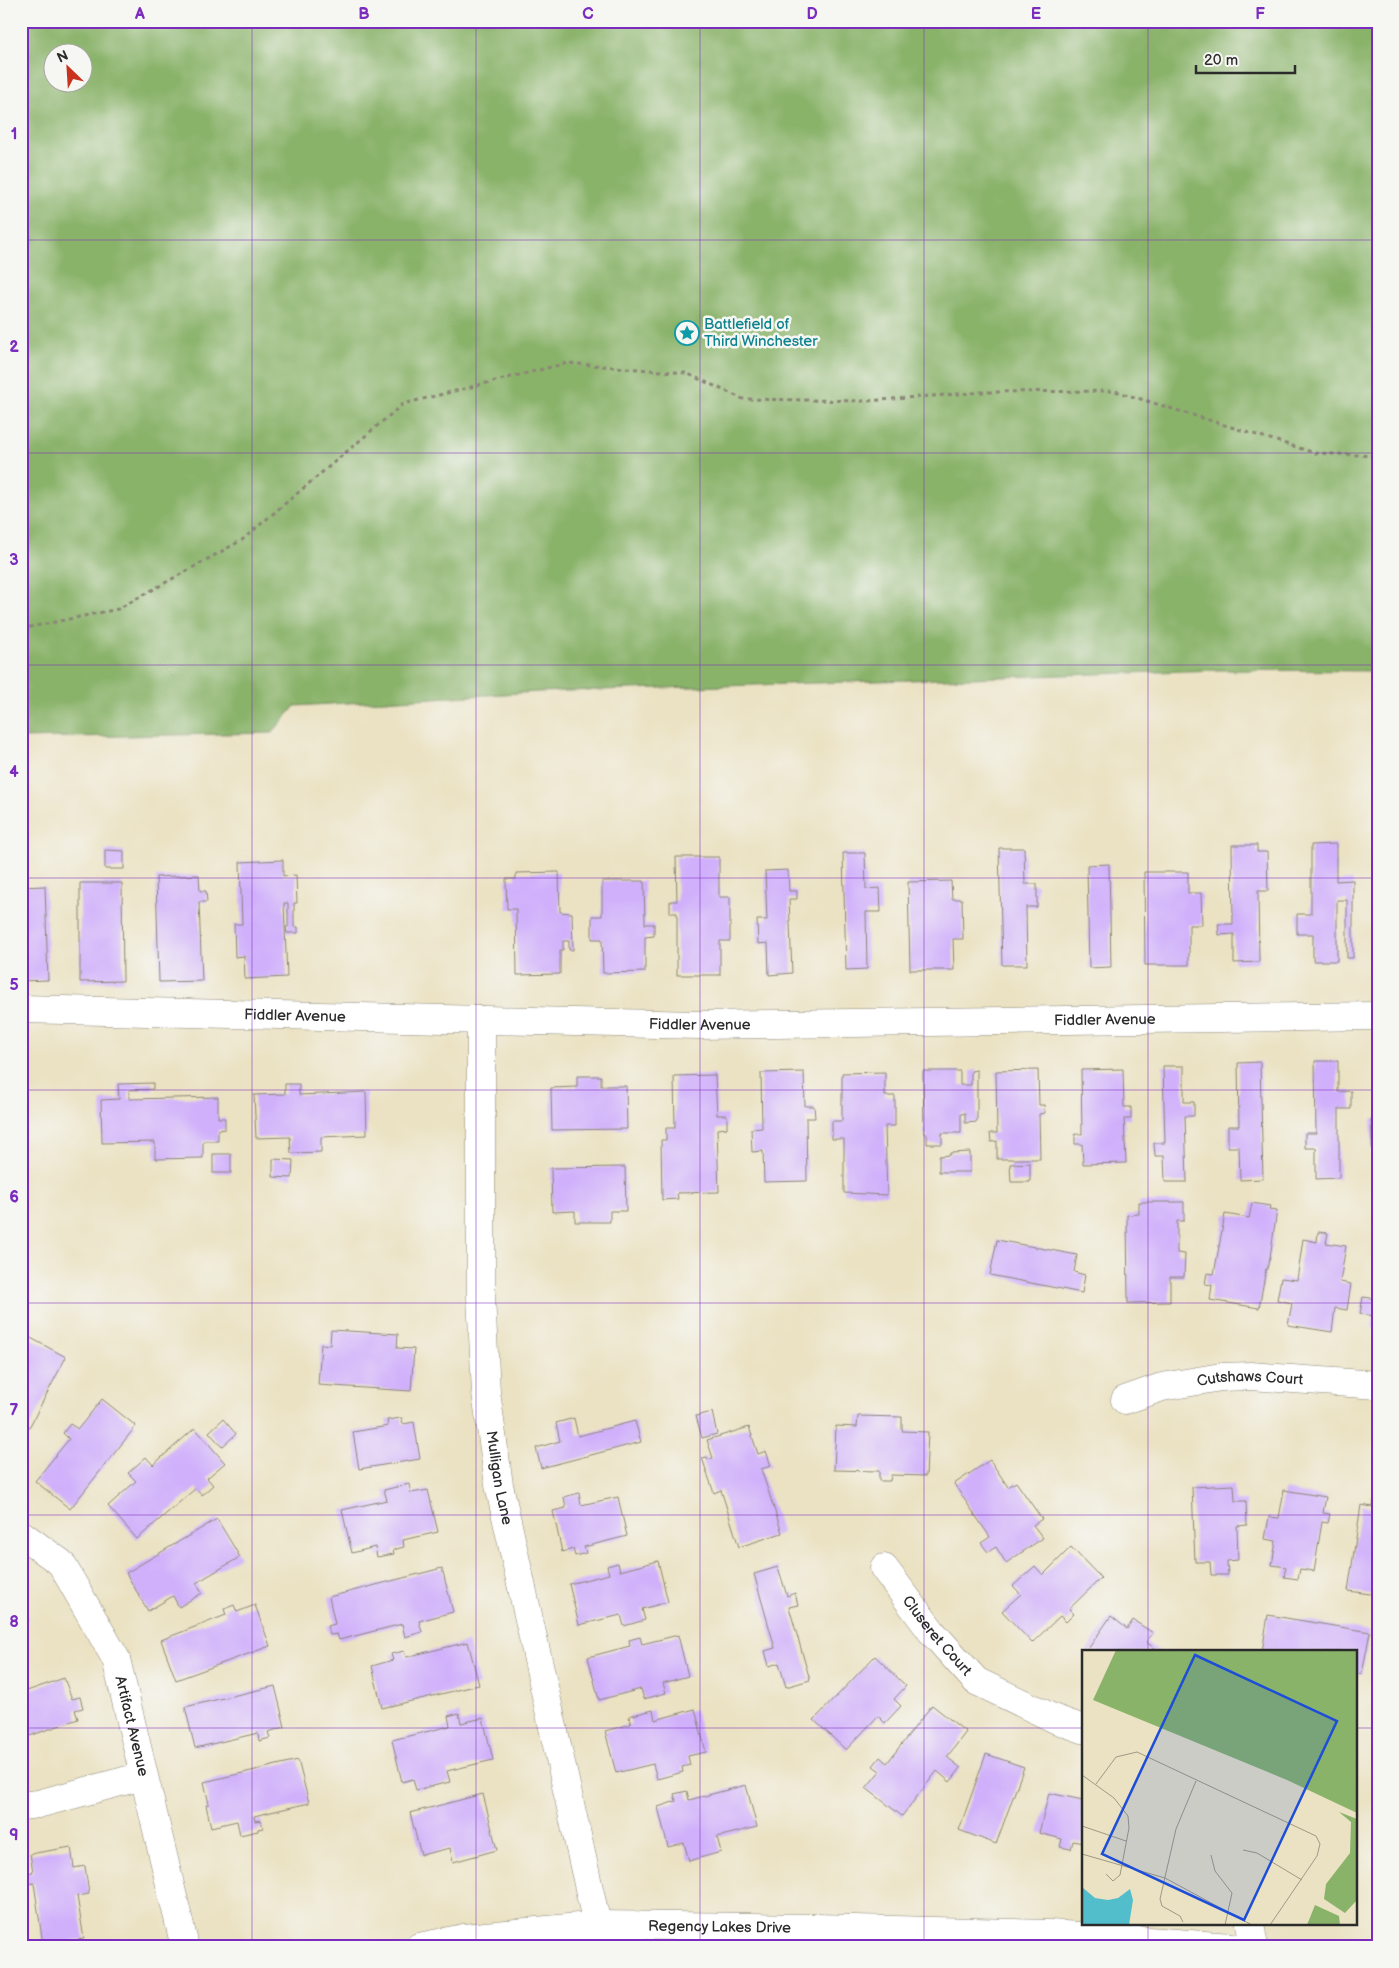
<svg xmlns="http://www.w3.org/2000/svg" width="1399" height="1968" viewBox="0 0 1399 1968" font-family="'Balsamiq Sans',sans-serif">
<rect width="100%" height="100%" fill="#f6f6f2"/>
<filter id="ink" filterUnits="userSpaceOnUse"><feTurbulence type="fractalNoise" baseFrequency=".02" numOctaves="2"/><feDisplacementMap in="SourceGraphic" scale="10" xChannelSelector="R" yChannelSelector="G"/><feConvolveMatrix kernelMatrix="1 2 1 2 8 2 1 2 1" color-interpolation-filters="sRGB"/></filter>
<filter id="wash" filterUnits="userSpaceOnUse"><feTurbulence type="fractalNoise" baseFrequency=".0096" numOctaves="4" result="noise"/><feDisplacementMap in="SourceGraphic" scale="20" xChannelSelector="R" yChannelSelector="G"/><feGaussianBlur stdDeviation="1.12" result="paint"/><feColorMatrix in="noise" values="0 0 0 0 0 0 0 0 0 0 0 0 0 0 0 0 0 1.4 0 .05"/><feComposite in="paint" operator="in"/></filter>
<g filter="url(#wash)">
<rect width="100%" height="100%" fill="#ebe2c3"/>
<path fill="#8ab36a" stroke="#5a6f4a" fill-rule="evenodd" d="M 21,21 L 1378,21 L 1378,671 L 1218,670 L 538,692 L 295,706 L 272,733 L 21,738 ZM 52,52 L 82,52 L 82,82 L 52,82 Z"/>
<g id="blocks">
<g fill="#d0b0fb">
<path d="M 1336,844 L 1336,881 L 1353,880 L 1353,958 L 1347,958 L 1347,900 L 1337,900 L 1337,961 L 1313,961 L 1313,934 L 1297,934 L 1297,914 L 1311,914 L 1311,845 Z"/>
<path d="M 1232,845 L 1257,845 L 1257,852 L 1267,852 L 1268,891 L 1258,891 L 1259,962 L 1234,963 L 1234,934 L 1219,935 L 1218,924 L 1233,924 Z"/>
<path d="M 999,848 L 1024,848 L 1025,884 L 1037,884 L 1037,907 L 1026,907 L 1027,965 L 1002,965 Z"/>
<path d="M 105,850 L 124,851 L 124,869 L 105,869 Z"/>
<path d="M 843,853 L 865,853 L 866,889 L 880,888 L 881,912 L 866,912 L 867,969 L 846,970 Z"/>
<path d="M 676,857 L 719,857 L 719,897 L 730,897 L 730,941 L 720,941 L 720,975 L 677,975 L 677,913 L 670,913 L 670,901 L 677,901 Z"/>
<path d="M 283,860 L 283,876 L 296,875 L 297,903 L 294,903 L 294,927 L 298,927 L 298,933 L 287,933 L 286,927 L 288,927 L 288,903 L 284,903 L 287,977 L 245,979 L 244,956 L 235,957 L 234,924 L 242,924 L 240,862 Z"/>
<path d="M 1109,864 L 1111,967 L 1089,968 L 1087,865 Z"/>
<path d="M 788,870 L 789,891 L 797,891 L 797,899 L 789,899 L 792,973 L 769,975 L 768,943 L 758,944 L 757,920 L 767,920 L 765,871 Z"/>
<path d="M 559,872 L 560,912 L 572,913 L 573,950 L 569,950 L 569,941 L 563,941 L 563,950 L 560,950 L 560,974 L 517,975 L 516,909 L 507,909 L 506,879 L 516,879 L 516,873 Z"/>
<path d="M 1144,872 L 1188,872 L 1188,893 L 1201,893 L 1202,925 L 1189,925 L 1189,965 L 1145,965 Z"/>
<path d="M 199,875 L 200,891 L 206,891 L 207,902 L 199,902 L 202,981 L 159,982 L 156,877 Z"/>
<path d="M 602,881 L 644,881 L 645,924 L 654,924 L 654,936 L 645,937 L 645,972 L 603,973 L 602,939 L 592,939 L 592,916 L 602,916 Z"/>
<path d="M 951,881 L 952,899 L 962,899 L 963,939 L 953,939 L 954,970 L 910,970 L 908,882 Z"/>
<path d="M 80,883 L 122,883 L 123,981 L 80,982 Z"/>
<path d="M 45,886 L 48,980 L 21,981 L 21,887 Z"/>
<path d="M 1315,1061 L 1338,1061 L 1338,1092 L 1351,1091 L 1351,1109 L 1339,1109 L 1339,1178 L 1316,1179 L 1316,1148 L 1305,1148 L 1305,1133 L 1316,1133 Z"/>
<path d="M 1260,1062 L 1263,1179 L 1240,1180 L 1239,1147 L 1228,1147 L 1228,1126 L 1239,1126 L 1238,1063 Z"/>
<path d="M 1163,1066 L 1184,1066 L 1184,1102 L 1194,1102 L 1194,1116 L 1185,1116 L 1187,1182 L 1165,1182 L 1164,1156 L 1155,1156 L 1154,1143 L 1165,1143 Z"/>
<path d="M 1123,1069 L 1124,1107 L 1131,1107 L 1131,1119 L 1124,1119 L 1126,1163 L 1083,1164 L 1082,1144 L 1075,1144 L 1075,1134 L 1082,1134 L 1081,1070 Z"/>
<path d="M 977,1070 L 977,1122 L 965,1123 L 965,1113 L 961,1114 L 961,1133 L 942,1133 L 942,1144 L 927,1144 L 927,1134 L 924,1134 L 923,1071 L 960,1071 L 960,1085 L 971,1085 L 971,1071 Z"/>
<path d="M 1038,1070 L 1039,1105 L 1044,1105 L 1045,1113 L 1039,1114 L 1040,1159 L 997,1159 L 997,1141 L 991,1142 L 990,1133 L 997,1133 L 996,1071 Z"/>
<path d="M 804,1072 L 805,1106 L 814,1106 L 815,1118 L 806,1118 L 807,1181 L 764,1182 L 763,1151 L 752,1152 L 751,1129 L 762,1128 L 761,1073 Z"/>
<path d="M 885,1072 L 885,1096 L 895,1096 L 895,1126 L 885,1126 L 887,1195 L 844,1193 L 844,1139 L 832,1139 L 832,1121 L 842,1121 L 842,1073 Z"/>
<path d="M 715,1075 L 717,1115 L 727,1115 L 727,1128 L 717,1129 L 719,1192 L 677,1193 L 678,1199 L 662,1200 L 661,1140 L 666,1140 L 666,1128 L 675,1128 L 674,1076 Z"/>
<path d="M 577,1076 L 601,1076 L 601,1086 L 626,1086 L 627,1129 L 552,1130 L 551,1088 L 577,1087 Z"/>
<path d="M 153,1083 L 153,1089 L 129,1090 L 129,1099 L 218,1097 L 218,1118 L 225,1118 L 225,1129 L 218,1130 L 218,1141 L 203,1141 L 203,1158 L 155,1159 L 155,1142 L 102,1143 L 101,1100 L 119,1099 L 118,1084 Z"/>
<path d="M 285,1084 L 299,1084 L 299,1095 L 366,1092 L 367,1135 L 321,1137 L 321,1152 L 291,1153 L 290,1137 L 256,1138 L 254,1095 L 285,1094 Z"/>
<path d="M 1378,1118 L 1378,1163 L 1373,1163 L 1371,1119 Z"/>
<path d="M 970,1152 L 970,1172 L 939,1172 L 939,1156 L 950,1155 L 950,1153 Z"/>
<rect x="213" y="1154" width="18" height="19"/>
<path d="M 273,1159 L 293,1160 L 292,1178 L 273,1177 Z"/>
<path d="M 1030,1163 L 1030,1182 L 1011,1182 L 1010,1164 Z"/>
<path d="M 625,1167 L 626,1211 L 610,1211 L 610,1222 L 575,1222 L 575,1211 L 552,1212 L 551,1168 Z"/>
<path d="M 1139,1202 L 1184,1202 L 1184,1221 L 1177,1221 L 1177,1253 L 1185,1254 L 1184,1277 L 1170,1277 L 1170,1302 L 1128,1303 L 1127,1215 L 1139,1214 Z"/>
<path d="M 1252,1203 L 1270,1206 L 1269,1209 L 1277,1210 L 1270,1257 L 1267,1269 L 1266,1269 L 1259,1308 L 1210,1300 L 1212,1285 L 1205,1284 L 1207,1273 L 1214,1274 L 1225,1214 L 1249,1218 Z"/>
<path d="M 1318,1232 L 1328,1233 L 1326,1243 L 1346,1246 L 1340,1282 L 1351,1284 L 1347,1310 L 1335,1308 L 1332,1332 L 1288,1325 L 1292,1303 L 1277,1300 L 1281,1278 L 1297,1280 L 1303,1239 L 1317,1242 Z"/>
<path d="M 997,1240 L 1077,1255 L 1074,1272 L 1085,1275 L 1082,1293 L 990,1275 Z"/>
<path d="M 1363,1297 L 1378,1299 L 1378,1329 L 1372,1328 L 1374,1316 L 1360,1314 Z"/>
<path d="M 331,1330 L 398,1334 L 397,1348 L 414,1349 L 411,1391 L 318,1385 L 321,1344 L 330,1345 Z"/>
<path d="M 27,1336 L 66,1357 L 21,1443 L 21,1348 Z"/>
<path d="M 102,1399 L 136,1426 L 70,1509 L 35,1481 L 69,1439 L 63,1433 L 70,1424 L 78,1429 Z"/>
<path d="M 712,1412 L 717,1434 L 702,1438 L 696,1416 Z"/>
<path d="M 858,1416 L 902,1417 L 902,1431 L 928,1432 L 926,1476 L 891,1475 L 890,1481 L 879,1481 L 879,1471 L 834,1470 L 836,1426 L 857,1427 Z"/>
<path d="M 402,1418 L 403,1424 L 414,1422 L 420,1459 L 359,1469 L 353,1432 L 388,1426 L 387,1420 Z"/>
<path d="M 574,1418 L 578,1436 L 635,1421 L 641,1442 L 541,1468 L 536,1448 L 560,1441 L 556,1423 Z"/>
<path d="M 223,1419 L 236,1434 L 222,1447 L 209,1432 Z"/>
<path d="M 749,1427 L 758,1454 L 766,1451 L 771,1466 L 761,1469 L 782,1533 L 739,1547 L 721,1490 L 714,1493 L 702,1458 L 707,1457 L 708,1460 L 713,1458 L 707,1440 Z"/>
<path d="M 195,1428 L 225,1463 L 207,1478 L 213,1485 L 202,1495 L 196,1488 L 137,1539 L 108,1506 L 136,1481 L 128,1473 L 146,1457 L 153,1465 Z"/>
<path d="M 990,1460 L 1008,1487 L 1016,1482 L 1042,1519 L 1033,1525 L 1043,1538 L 1006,1563 L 996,1547 L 988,1552 L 981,1543 L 990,1537 L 954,1484 Z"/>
<path d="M 409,1484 L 411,1493 L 428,1490 L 438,1532 L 403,1540 L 404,1547 L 393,1550 L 394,1554 L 377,1557 L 375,1547 L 352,1553 L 342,1510 L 387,1500 L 384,1490 Z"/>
<path d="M 1234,1485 L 1235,1501 L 1246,1501 L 1247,1525 L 1237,1526 L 1238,1560 L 1227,1561 L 1228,1575 L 1211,1575 L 1210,1562 L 1195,1562 L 1192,1487 Z"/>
<path d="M 1284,1490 L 1326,1497 L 1323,1513 L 1330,1514 L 1328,1523 L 1322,1522 L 1314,1571 L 1300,1569 L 1298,1579 L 1284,1577 L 1286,1567 L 1272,1565 L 1276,1541 L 1265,1539 L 1269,1517 L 1279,1518 Z"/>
<path d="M 579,1493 L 581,1505 L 618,1497 L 627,1536 L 584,1547 L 586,1553 L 575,1556 L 573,1549 L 562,1552 L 553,1511 L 566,1508 L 564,1497 Z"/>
<path d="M 1374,1500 L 1378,1500 L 1378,1595 L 1348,1591 L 1361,1505 L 1373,1507 Z"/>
<path d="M 217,1519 L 240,1557 L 196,1583 L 202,1593 L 179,1607 L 173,1596 L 148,1611 L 126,1573 Z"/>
<path d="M 1071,1547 L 1101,1578 L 1069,1609 L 1074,1614 L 1066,1622 L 1060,1616 L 1032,1643 L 1002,1611 L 1021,1594 L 1013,1586 L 1035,1566 L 1043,1575 Z"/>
<path d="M 658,1561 L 668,1602 L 642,1609 L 645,1620 L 624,1626 L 621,1615 L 579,1625 L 569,1584 L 609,1574 L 607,1566 L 618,1563 L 620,1571 Z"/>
<path d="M 778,1567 L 787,1596 L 795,1593 L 798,1605 L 789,1607 L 810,1680 L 786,1687 L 779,1663 L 769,1666 L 765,1651 L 775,1648 L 754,1574 Z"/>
<path d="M 442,1568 L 453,1612 L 419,1621 L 422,1632 L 405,1637 L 402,1624 L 339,1640 L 337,1634 L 330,1635 L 327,1626 L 335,1624 L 329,1597 Z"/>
<path d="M 234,1605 L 237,1612 L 255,1605 L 270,1646 L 176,1680 L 161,1640 L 226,1615 L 224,1609 Z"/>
<path d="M 21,1610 L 28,1618 L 21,1625 Z"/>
<path d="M 1268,1615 L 1370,1632 L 1362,1674 L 1355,1673 L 1355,1652 L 1262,1652 Z"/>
<path d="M 1111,1616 L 1127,1629 L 1133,1620 L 1153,1633 L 1146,1642 L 1160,1652 L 1086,1652 Z"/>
<path d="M 678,1635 L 688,1676 L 663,1683 L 666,1693 L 644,1699 L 641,1689 L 599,1700 L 588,1657 L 630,1646 L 629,1640 L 640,1637 L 642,1644 Z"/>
<path d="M 468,1642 L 479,1685 L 382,1708 L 372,1666 L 393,1660 L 391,1654 L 404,1651 L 406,1657 Z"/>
<path d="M 875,1656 L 906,1686 L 894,1699 L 901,1706 L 885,1723 L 878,1716 L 846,1750 L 814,1720 Z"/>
<path d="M 64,1678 L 72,1699 L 80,1697 L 83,1708 L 75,1710 L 78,1719 L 21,1739 L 21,1680 L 23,1679 L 27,1691 Z"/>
<path d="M 275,1686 L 285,1727 L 268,1732 L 270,1738 L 259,1741 L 258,1733 L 195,1748 L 185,1707 Z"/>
<path d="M 932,1705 L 966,1732 L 947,1757 L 961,1768 L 950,1782 L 937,1771 L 902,1816 L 866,1788 L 880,1771 L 873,1766 L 880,1757 L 887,1763 Z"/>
<path d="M 695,1709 L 706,1752 L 688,1756 L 690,1765 L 682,1767 L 683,1772 L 657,1779 L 653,1764 L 616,1773 L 605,1731 L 631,1724 L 629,1716 L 653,1710 L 655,1720 Z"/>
<path d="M 459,1713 L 461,1723 L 483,1718 L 493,1760 L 447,1771 L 450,1782 L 416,1790 L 413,1779 L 402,1782 L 392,1740 L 450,1726 L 448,1716 Z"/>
<path d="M 986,1754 L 1024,1767 L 996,1844 L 959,1830 Z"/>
<path d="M 298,1760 L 309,1803 L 254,1816 L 255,1821 L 261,1820 L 263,1828 L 258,1829 L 258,1831 L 240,1835 L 237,1821 L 211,1827 L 206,1805 L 209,1804 L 204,1782 Z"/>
<path d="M 746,1785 L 757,1827 L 717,1837 L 721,1852 L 689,1861 L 684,1843 L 668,1847 L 658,1807 L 676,1801 L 674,1794 L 687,1791 L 689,1800 Z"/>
<path d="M 1049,1793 L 1083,1800 L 1083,1843 L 1073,1841 L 1071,1849 L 1060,1847 L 1062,1839 L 1039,1833 Z"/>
<path d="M 483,1794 L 497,1850 L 453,1862 L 450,1848 L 421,1855 L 410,1813 Z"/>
<path d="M 71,1847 L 74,1868 L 85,1866 L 89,1894 L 77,1896 L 84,1939 L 43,1945 L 34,1883 L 28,1884 L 26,1873 L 33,1872 L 30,1854 Z"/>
</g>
</g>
</g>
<g filter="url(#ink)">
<use href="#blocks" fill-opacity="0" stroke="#8b8677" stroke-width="1"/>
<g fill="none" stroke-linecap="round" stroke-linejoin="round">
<defs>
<g id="minor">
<path id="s1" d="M 21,1009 L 698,1025 L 1378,1016"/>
<path id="s2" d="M 481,1020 L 481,1297 L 486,1392 L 499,1485 L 602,1947"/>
<path id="s3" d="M 1125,1400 L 1162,1387 L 1221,1377 L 1251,1376 L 1378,1385"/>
<path id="s4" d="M 21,1534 L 61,1563 L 116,1659 L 185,1947"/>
<path id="s5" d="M 884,1568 L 932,1632 L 976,1681 L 1055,1719 L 1083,1729"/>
<path d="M 21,1806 L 38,1804 L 143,1776"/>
<path d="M 1250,1924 L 1254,1947"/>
<path id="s6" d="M 419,1947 L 464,1938 L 599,1925 L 816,1928 L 1050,1934 L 1232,1947"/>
</g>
</defs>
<use href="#minor" stroke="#8b8677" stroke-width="29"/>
<path stroke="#8b8677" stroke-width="3" stroke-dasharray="4 4" stroke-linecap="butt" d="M 21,629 L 118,609 L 242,540 L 403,404 L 567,363 L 686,373 L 743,399 L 867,401 L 984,392 L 1115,391 L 1315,453 L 1378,456"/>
<use href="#minor" stroke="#fff" stroke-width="28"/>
</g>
</g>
<path fill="none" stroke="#7b2cbf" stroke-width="1" stroke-opacity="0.55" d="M 252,21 L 252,1947M 476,21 L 476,1947M 700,21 L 700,1947M 924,21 L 924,1947M 1148,21 L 1148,1652M 21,240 L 1378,240M 21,453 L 1378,453M 21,665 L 1378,665M 21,878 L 1378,878M 21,1090 L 1378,1090M 21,1303 L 1378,1303M 21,1515 L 1378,1515M 21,1728 L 1083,1728M 1355,1728 L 1378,1728M 1148,1924 L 1148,1947"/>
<defs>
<symbol id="sight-ring" viewBox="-11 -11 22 22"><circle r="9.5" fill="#f6f6f2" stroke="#0f9aa8" stroke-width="1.5"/><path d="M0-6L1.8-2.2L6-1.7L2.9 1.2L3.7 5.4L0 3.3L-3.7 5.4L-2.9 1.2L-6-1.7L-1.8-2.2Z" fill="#0f9aa8"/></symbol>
</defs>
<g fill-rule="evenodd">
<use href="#sight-ring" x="673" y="319" width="28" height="28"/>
</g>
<g text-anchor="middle" stroke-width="5" stroke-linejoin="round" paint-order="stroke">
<g font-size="15" fill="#0d838f" stroke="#f6f6f2" text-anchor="start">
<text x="704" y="329">Battlefield of<tspan x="704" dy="17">Third Winchester</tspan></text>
</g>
<g font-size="15" fill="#2b2b2b" stroke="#f6f6f2">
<text dy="5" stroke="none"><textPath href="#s1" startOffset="274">Fiddler Avenue</textPath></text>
<text dy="5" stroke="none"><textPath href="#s1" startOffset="1084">Fiddler Avenue</textPath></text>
<text dy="5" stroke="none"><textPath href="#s1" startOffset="679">Fiddler Avenue</textPath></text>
<text dy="5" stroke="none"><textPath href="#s3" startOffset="128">Cutshaws Court</textPath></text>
<text dy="5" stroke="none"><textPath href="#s2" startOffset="459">Mulligan Lane</textPath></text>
<text dy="5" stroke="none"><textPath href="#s5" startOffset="86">Cluseret Court</textPath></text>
<text dy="5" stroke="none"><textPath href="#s4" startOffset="229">Artifact Avenue</textPath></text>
<text dy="5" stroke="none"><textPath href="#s6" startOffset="302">Regency Lakes Drive</textPath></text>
</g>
</g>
<g transform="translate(1082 1650)">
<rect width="275" height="275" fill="#ebe2c3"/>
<path d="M 34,0 L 275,0 L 275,163 L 205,130 L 11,50 ZM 257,162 L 275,169 L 275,250 L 263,263 L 242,249 L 244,234 L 268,203 L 269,172 ZM 233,255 L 257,266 L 258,275 L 225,275 Z" fill="#8ab36a"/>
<path d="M 0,237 L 13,248 L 26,250 L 36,248 L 48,239 L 51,250 L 47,275 L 0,275 Z" fill="#52becc"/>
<path fill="none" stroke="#9e9986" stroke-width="1" d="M 0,125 L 32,148 L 46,166 L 47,178 L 38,225 L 31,231 L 24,224M 14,134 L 34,107 L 55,102 L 234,186 L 238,194 L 235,206 L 188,275M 0,176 L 44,191M 161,200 L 175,203 L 220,230M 0,204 L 83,228 L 170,275M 129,205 L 133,221 L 150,243 L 143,275M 101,272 L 98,266 L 80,256 L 78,249 L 94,179 L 114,131"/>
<path fill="#1d4ed8" fill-opacity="0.15" stroke="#1d4ed8" stroke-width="2.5" d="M 113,5 L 255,71 L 162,270 L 20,204 Z"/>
<rect width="275" height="275" fill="none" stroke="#2b2b2b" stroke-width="2.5"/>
</g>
<rect width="1399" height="1968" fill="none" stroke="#f6f6f2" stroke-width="55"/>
<g transform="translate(68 68) rotate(335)"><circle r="24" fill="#f6f6f2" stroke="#a5a5a2"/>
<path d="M0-4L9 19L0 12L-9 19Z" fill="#c8321e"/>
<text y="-8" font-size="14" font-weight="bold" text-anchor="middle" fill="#2b2b2b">N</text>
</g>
<path d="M1196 65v8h99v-8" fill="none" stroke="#2b2b2b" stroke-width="2.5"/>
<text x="1204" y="65" font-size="15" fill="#2b2b2b" stroke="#f6f6f2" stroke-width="4" paint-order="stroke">20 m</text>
<rect x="28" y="28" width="1344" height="1912" fill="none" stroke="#7b2cbf" stroke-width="2"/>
<g font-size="16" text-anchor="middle" font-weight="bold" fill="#7b2cbf">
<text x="140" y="19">A</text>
<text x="364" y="19">B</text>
<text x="588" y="19">C</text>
<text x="812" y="19">D</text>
<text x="1036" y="19">E</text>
<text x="1260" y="19">F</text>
<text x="14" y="139">1</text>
<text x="14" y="352">2</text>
<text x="14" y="565">3</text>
<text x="14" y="777">4</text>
<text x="14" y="990">5</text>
<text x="14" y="1202">6</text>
<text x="14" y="1415">7</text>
<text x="14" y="1627">8</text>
<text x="14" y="1840">9</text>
</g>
</svg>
